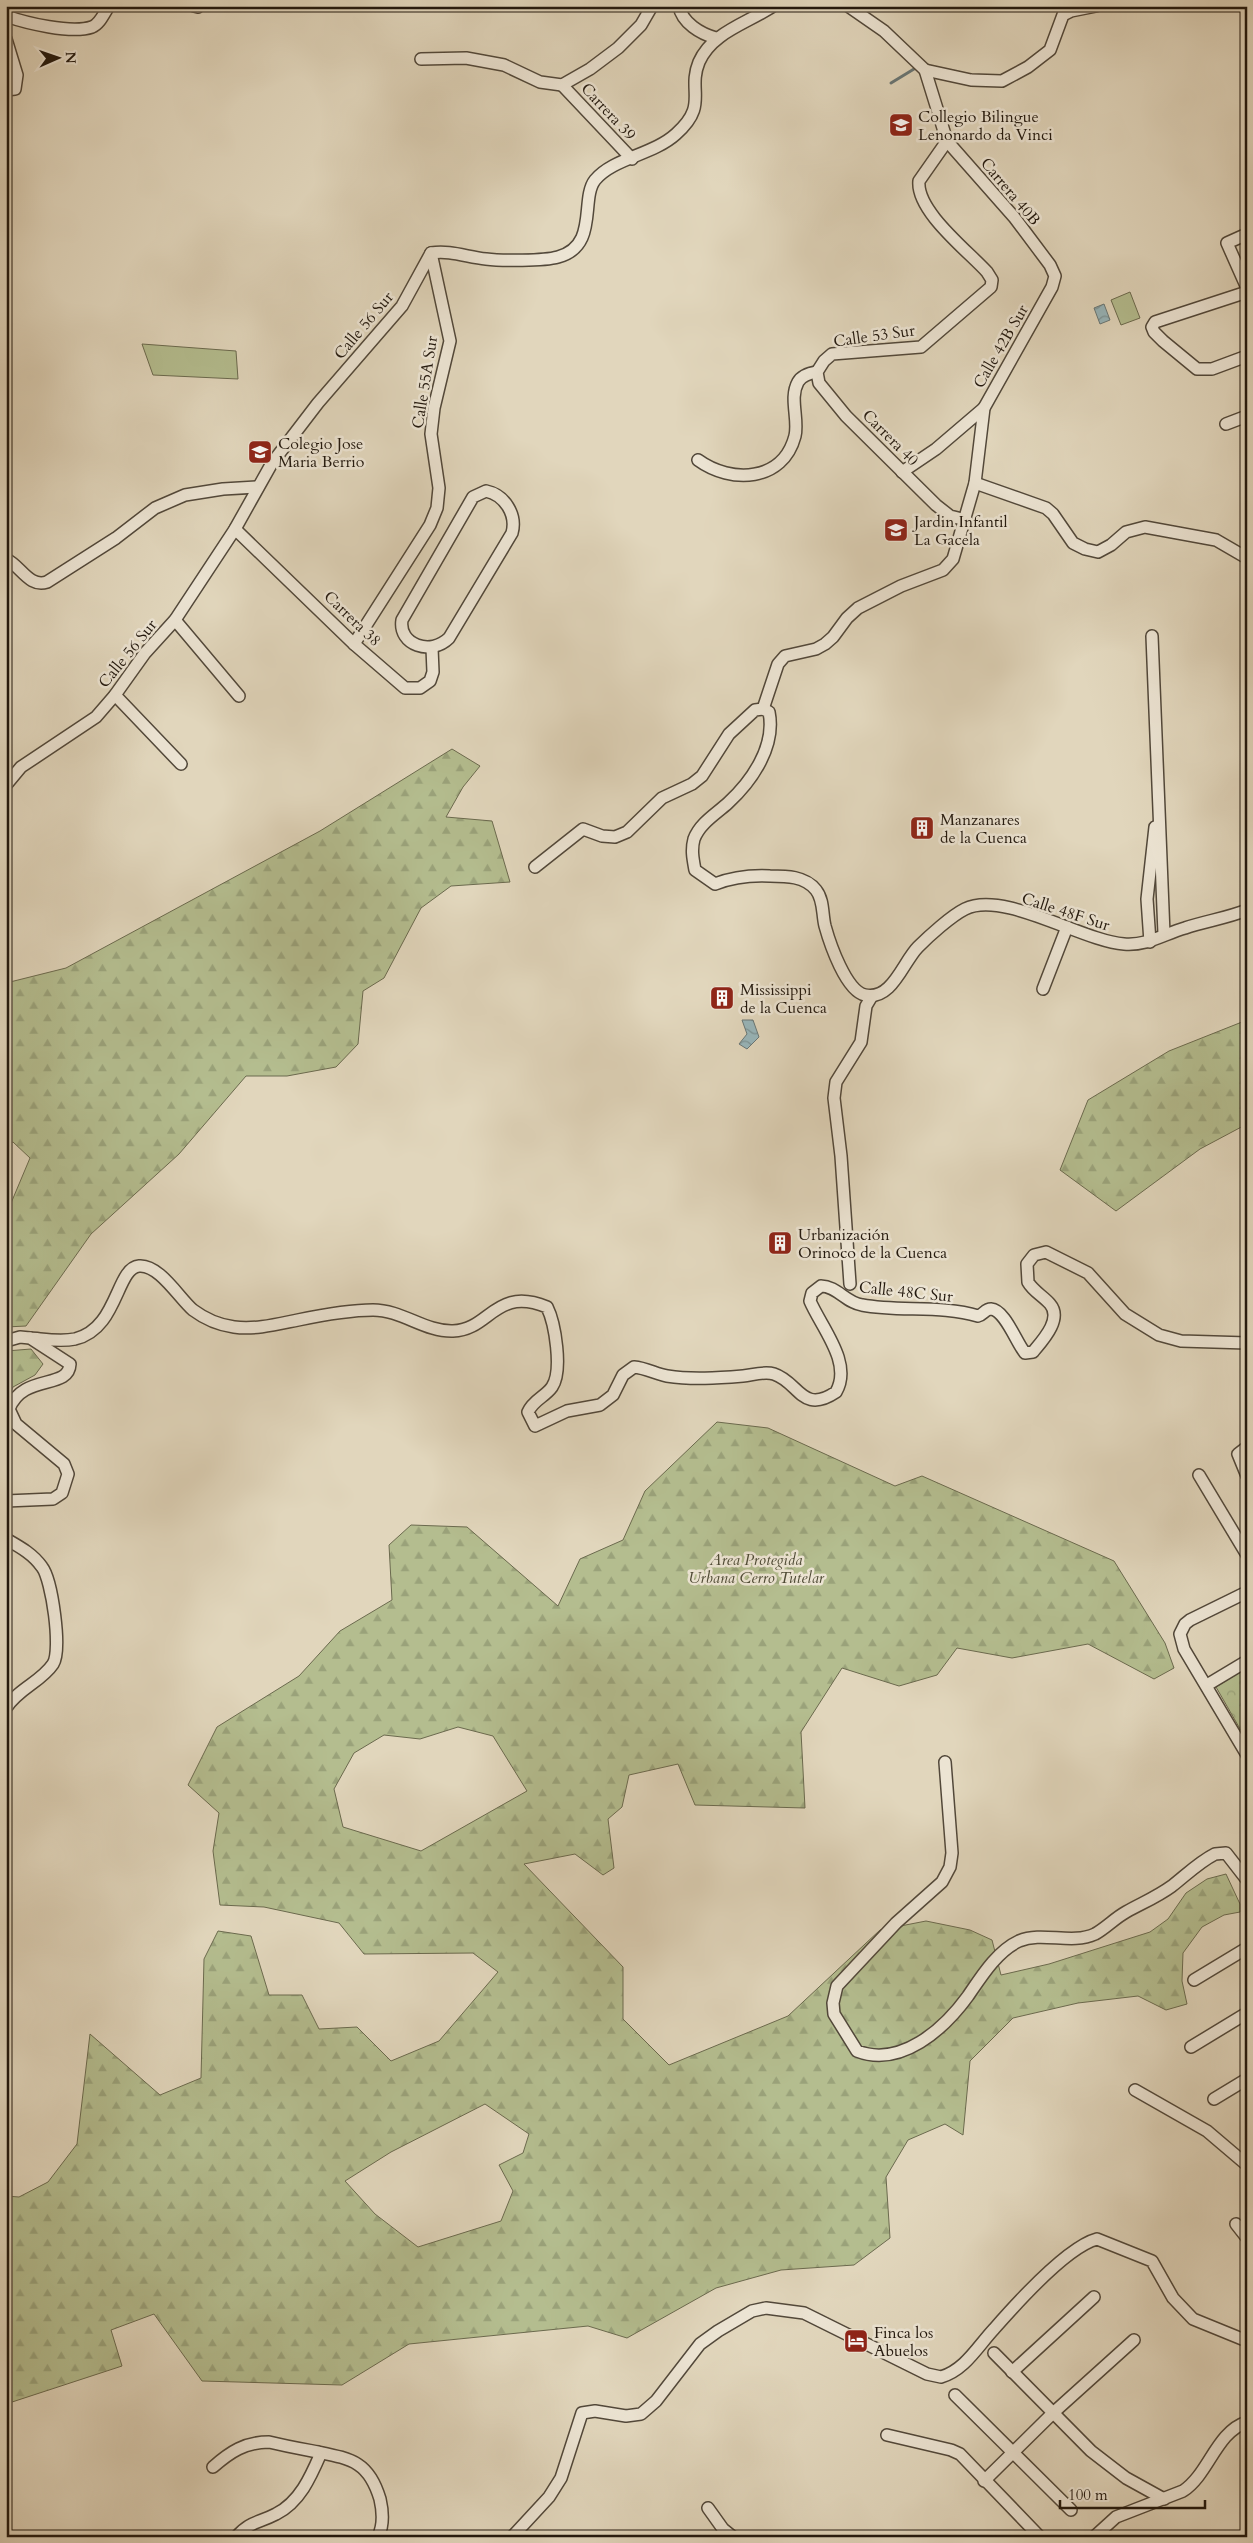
<svg xmlns="http://www.w3.org/2000/svg" width="1253" height="2543" viewBox="0 0 1253 2543" font-family="Cardo,serif">
<defs>
<pattern id="forest-firs" width="22" height="20" patternUnits="userSpaceOnUse" patternTransform="scale(1.25)"><rect width="22" height="20" fill="#b4bd8f"/><path d="M5 1l3.5 6h-7zM16 11l3.5 6h-7z" fill="#9aa27a"/></pattern>
<pattern id="park-crowns" width="20" height="18" patternUnits="userSpaceOnUse" patternTransform="scale(1.25)"><rect width="20" height="18" fill="#b4bd8f"/><path d="M2 6a3 3 0 1 1 6 0M12 15a3 3 0 1 1 6 0" fill="none" stroke="#9aa27a"/></pattern>
<pattern id="water-waves" width="16" height="10" patternUnits="userSpaceOnUse" patternTransform="scale(1.25)"><rect width="16" height="10" fill="#98b6bb"/><path d="M0 5q4-4 8 0t8 0" fill="none" stroke="#7c9396"/></pattern>
</defs>
<rect width="100%" height="100%" fill="#e1d6bc"/>
<filter id="stains"><feTurbulence type="fractalNoise" baseFrequency=".004" numOctaves="4"/><feColorMatrix values="0 0 0 0 .2 0 0 0 0 .09 0 0 0 0 .02 0 0 0 .5 -.17"/></filter>
<radialGradient id="worn" r=".72"><stop offset=".6" stop-color="#630" stop-opacity="0"/><stop offset="1" stop-color="#630" stop-opacity=".3"/></radialGradient>
<g fill="#b4bd8f" stroke="#6b6a4e">
<path d="M 1130,292 L 1140,318 L 1121,325 L 1111,300 Z"/>
<path d="M 142,344 L 236,351 L 238,379 L 153,375 Z"/>
</g>
<g fill="url(#forest-firs)" stroke="#6b6a4e" fill-rule="evenodd">
<path d="M 452,749 L 480,766 L 463,787 L 446,817 L 492,821 L 510,882 L 451,886 L 421,908 L 384,978 L 363,991 L 358,1044 L 336,1067 L 287,1076 L 246,1076 L 179,1154 L 91,1234 L 26,1326 L 6,1327 L 6,1215 L 30,1158 L 13,1142 L 6,1144 L 6,983 L 66,968 L 320,831 Z"/>
<path d="M 1247,1020 L 1247,1124 L 1200,1149 L 1116,1211 L 1060,1170 L 1088,1100 L 1169,1051 Z"/>
<path d="M 31,1349 L 43,1364 L 35,1375 L 13,1387 L 6,1401 L 6,1351 Z"/>
<path d="M 717,1422 L 768,1428 L 895,1486 L 922,1476 L 1114,1561 L 1165,1643 L 1174,1668 L 1154,1679 L 1088,1644 L 1012,1658 L 957,1648 L 937,1675 L 899,1686 L 842,1668 L 801,1732 L 805,1808 L 695,1805 L 678,1764 L 629,1775 L 622,1807 L 608,1819 L 614,1868 L 603,1875 L 575,1854 L 524,1864 L 623,1967 L 623,2019 L 669,2065 L 788,2016 L 880,1930 L 926,1921 L 970,1930 L 992,1940 L 1001,1975 L 1049,1964 L 1150,1932 L 1168,1919 L 1186,1893 L 1207,1879 L 1226,1874 L 1240,1904 L 1240,1912 L 1224,1915 L 1202,1927 L 1183,1953 L 1182,1981 L 1187,2004 L 1166,2010 L 1138,1996 L 1078,2003 L 1013,2018 L 970,2061 L 963,2135 L 945,2124 L 908,2140 L 886,2177 L 890,2238 L 854,2265 L 781,2270 L 716,2288 L 627,2338 L 588,2326 L 409,2344 L 342,2385 L 202,2381 L 154,2314 L 111,2330 L 122,2366 L 6,2404 L 6,2196 L 19,2197 L 48,2182 L 77,2144 L 90,2034 L 160,2095 L 201,2078 L 204,1959 L 218,1931 L 251,1936 L 269,1995 L 302,1995 L 319,2029 L 357,2027 L 391,2061 L 439,2041 L 498,1972 L 473,1953 L 364,1954 L 339,1923 L 264,1907 L 220,1905 L 213,1851 L 219,1813 L 188,1785 L 217,1727 L 299,1676 L 340,1631 L 392,1600 L 389,1545 L 411,1525 L 467,1527 L 558,1606 L 580,1559 L 623,1540 L 645,1491 ZM 458,1727 L 493,1736 L 527,1791 L 421,1851 L 343,1827 L 334,1789 L 354,1753 L 384,1735 L 420,1739 ZM 485,2104 L 529,2134 L 523,2153 L 499,2165 L 513,2191 L 501,2221 L 418,2247 L 375,2214 L 345,2181 L 391,2152 Z"/>
</g>
<path fill="url(#park-crowns)" stroke="#6b6a4e" d="M 1247,1668 L 1247,1741 L 1216,1687 Z"/>
<g fill="url(#water-waves)" stroke="#697776">
<path d="M 1104,304 L 1110,320 L 1100,324 L 1094,308 Z"/>
<path d="M 742,1020 L 753,1020 L 759,1037 L 747,1049 L 739,1044 L 747,1034 Z"/>
</g>
<g fill="none" stroke-linecap="round" stroke-linejoin="round">
<path stroke="#697776" stroke-width="3" d="M 891,83 L 914,69"/>
<defs>
<g id="minor">
<path d="M 194,6 L 198,7"/>
<path d="M 679,6 C 682,23 701,34 716,38"/>
<path d="M 6,16 C 26,23 71,34 92,27 C 100,24 104,13 109,6"/>
<path d="M 6,39 L 17,75 L 15,89 L 6,90"/>
<path d="M 421,59 L 466,58 L 504,65 L 540,82 L 562,85 L 590,69 L 618,48 L 641,25 L 652,6"/>
<path d="M 925,70 L 971,80 L 1002,81 L 1028,67 L 1050,50 L 1063,15 L 1071,11 L 1096,6"/>
<path d="M 562,85 L 632,159"/>
<path d="M 947,141 L 919,181 C 916,211 968,251 987,272 L 992,280 L 991,287 L 921,347 L 832,354 L 824,361 L 817,372 L 819,383 L 846,416 L 936,505 L 950,516 L 966,520"/>
<path d="M 1247,234 L 1227,243 L 1247,288"/>
<path d="M 1247,292 L 1155,322 L 1152,327 L 1154,332 L 1163,341 L 1197,369 L 1212,369 L 1247,356"/>
<path d="M 1226,424 L 1247,416"/>
<path d="M 698,460 C 731,484 783,482 795,436 C 799,419 789,398 798,382 C 802,375 810,373 817,372"/>
<path d="M 902,472 L 936,449 L 984,408"/>
<path d="M 975,483 L 1046,508 L 1053,514 L 1073,543 L 1085,549 L 1098,552 L 1111,545 L 1126,532 L 1145,527 L 1216,540 L 1247,558"/>
<path d="M 486,491 C 505,495 517,515 512,533 L 449,638 C 431,656 398,645 402,620 L 473,497 Z"/>
<path d="M 235,529 L 354,644 L 405,688 L 420,688 L 430,681 L 433,672 L 432,648"/>
<path d="M 6,559 C 21,566 29,588 47,582 L 116,538 L 155,508 L 185,495 L 223,489 L 258,487"/>
<path d="M 175,620 L 239,696"/>
<path d="M 1152,636 L 1164,934"/>
<path d="M 354,644 L 430,525 L 437,508 L 439,488 L 431,434 L 434,408 L 450,341 L 431,253"/>
<path d="M 115,695 L 181,764"/>
<path d="M 763,709 L 778,664 L 785,656 L 816,649 L 825,644 L 833,637 L 847,618 L 858,608 L 901,586 L 943,570 L 953,559 L 975,483 L 984,408 L 1052,287 L 1055,276 L 1050,265 L 1014,217 L 947,141 L 925,70 L 884,31 L 848,6"/>
<path d="M 6,785 L 21,767 L 96,717 L 115,695 L 145,653 L 175,620 L 235,529 L 272,463 L 318,403 L 402,306 L 431,253 C 450,250 467,257 486,259 C 501,261 544,261 558,257 C 599,246 580,199 595,180 C 613,158 653,155 676,134 C 709,105 687,91 699,62 C 712,32 748,23 773,6"/>
<path d="M 535,867 L 583,829 L 602,836 L 615,837 L 627,832 L 662,798 L 692,784 L 702,776 L 729,734 L 755,710 L 763,709 L 769,712 C 776,746 752,781 728,803 C 716,814 700,823 694,839 C 691,850 693,859 695,870 L 715,884 C 733,877 751,875 770,876 C 786,876 805,876 816,890 C 824,900 822,914 825,926 C 830,944 846,991 865,995 C 892,1001 903,962 918,947 C 929,936 951,916 965,909 C 1004,890 1082,941 1124,944 C 1147,946 1164,934 1185,928 C 1206,921 1227,918 1247,910"/>
<path d="M 1150,942 L 1147,899 L 1155,827"/>
<path d="M 1043,989 L 1067,927"/>
<path d="M 850,1284 L 841,1156 L 834,1098 L 836,1082 L 861,1042 L 866,1006 L 872,996"/>
<path d="M 30,1338 C 44,1339 60,1342 75,1339 C 118,1329 116,1268 139,1266 C 159,1264 179,1298 193,1310 C 205,1319 219,1325 234,1327 C 255,1330 278,1324 298,1320 C 322,1315 349,1310 373,1310 C 402,1310 425,1332 453,1331 C 490,1330 495,1286 547,1307 C 555,1323 563,1371 552,1387 C 545,1397 533,1400 528,1412 L 535,1426 L 567,1411 L 600,1405 L 613,1395 L 623,1375 L 634,1367 C 646,1368 656,1374 667,1376 C 692,1380 718,1378 743,1376 C 753,1375 764,1371 774,1374 C 799,1382 802,1415 836,1392 C 853,1363 821,1327 810,1301 L 812,1293 L 821,1286 C 837,1286 846,1303 862,1305 C 899,1312 942,1305 978,1316 C 983,1315 985,1309 991,1309 C 1005,1310 1016,1342 1025,1353 L 1033,1352 C 1042,1341 1063,1319 1050,1304 C 1043,1296 1033,1291 1028,1282 L 1027,1264 L 1034,1255 L 1046,1252 L 1088,1273 L 1125,1314 L 1159,1335 L 1181,1341 L 1247,1343"/>
<path d="M 6,1341 L 20,1337 L 30,1338 L 70,1364 C 69,1390 23,1373 9,1409 L 16,1424 L 64,1464 L 68,1474 L 62,1493 L 53,1499 L 6,1501"/>
<path d="M 1247,1447 L 1238,1454 L 1247,1476"/>
<path d="M 1199,1475 L 1247,1555"/>
<path d="M 6,1539 C 20,1547 33,1554 42,1567 C 52,1580 62,1650 53,1664 C 41,1682 19,1688 6,1708"/>
<path d="M 1247,1592 L 1190,1620 L 1185,1624 L 1180,1634 L 1184,1649 L 1247,1755"/>
<path d="M 1207,1685 L 1247,1661"/>
<path d="M 945,1762 L 952,1853 L 950,1867 L 942,1882 L 896,1923 L 837,1986 L 833,2003 L 834,2014 L 857,2051 C 901,2068 944,2029 968,1996 C 981,1977 997,1951 1019,1941 C 1043,1931 1071,1945 1095,1934 C 1106,1928 1115,1918 1126,1912 C 1142,1903 1157,1897 1172,1886 C 1185,1876 1199,1862 1215,1854 L 1226,1853 L 1247,1880"/>
<path d="M 1194,1980 L 1247,1948"/>
<path d="M 1191,2047 L 1247,2013"/>
<path d="M 1135,2090 L 1207,2131 L 1247,2165"/>
<path d="M 1214,2099 L 1247,2079"/>
<path d="M 1236,2224 L 1247,2238"/>
<path d="M 994,2353 L 1091,2451 L 1126,2478 L 1164,2499"/>
<path d="M 1012,2372 L 1094,2297"/>
<path d="M 955,2395 L 1071,2510"/>
<path d="M 887,2435 L 951,2450 L 960,2454 L 1040,2537"/>
<path d="M 213,2467 C 230,2452 245,2442 269,2442 C 285,2446 302,2449 318,2452 C 352,2459 369,2462 380,2499 C 383,2512 384,2525 378,2537"/>
<path d="M 984,2481 L 1053,2413 L 1134,2340"/>
<path d="M 708,2508 L 723,2529 L 733,2537"/>
<path d="M 236,2537 C 250,2521 259,2523 276,2514 C 300,2502 311,2476 321,2453"/>
<path d="M 512,2537 L 549,2497 L 561,2478 L 582,2413 L 595,2411 L 626,2416 L 641,2414 L 656,2401 L 700,2344 L 718,2331 L 752,2311 L 766,2308 L 804,2313 L 927,2374 L 941,2377 C 965,2370 978,2346 994,2329 C 1015,2305 1067,2247 1097,2239 L 1152,2261 L 1173,2298 L 1193,2319 L 1247,2341"/>
<path d="M 1094,2537 L 1116,2517 L 1183,2491 C 1209,2474 1216,2432 1247,2422"/>
</g>
</defs>
<use href="#minor" stroke="#52483a" stroke-width="14"/>
<use href="#minor" stroke="#ece4d3" stroke-width="11"/>
</g>
<defs>
<symbol id="school-square" viewBox="-11 -11 22 22"><rect x="-9" y="-9" width="18" height="18" rx="4" fill="#8f2418" stroke="#ece4d3"/><path d="M0-5L7-2L0 1L-7-2ZM-4 1L0 2.5L4 1V4Q0 6-4 4Z" fill="#fff"/></symbol>
<symbol id="building-square" viewBox="-11 -11 22 22"><rect x="-9" y="-9" width="18" height="18" rx="4" fill="#8f2418" stroke="#ece4d3"/><path d="M-4-6H4V6H1V3H-1V6H-4ZM-2.5-4.3h1.7v1.8h-1.7ZM.8-4.3h1.7v1.8H.8ZM-2.5-1h1.7V.8h-1.7ZM.8-1h1.7V.8H.8Z" fill="#fff"/></symbol>
<symbol id="hotel-square" viewBox="-11 -11 22 22"><rect x="-9" y="-9" width="18" height="18" rx="4" fill="#8f2418" stroke="#ece4d3"/><path d="M-6-4.5h1.5V1H6V5H4.5V3h-9V5H-6ZM-4 0a1.8 1.8 0 1 1 3.6 0ZM.5 0V-2.5h3Q6-2.5 6 0Z" fill="#fff"/></symbol>
</defs>
<g fill-rule="evenodd">
<use href="#school-square" x="887" y="111" width="28" height="28"/>
<use href="#school-square" x="246" y="438" width="28" height="28"/>
<use href="#school-square" x="882" y="516" width="28" height="28"/>
<use href="#building-square" x="908" y="814" width="28" height="28"/>
<use href="#building-square" x="708" y="984" width="28" height="28"/>
<use href="#building-square" x="766" y="1229" width="28" height="28"/>
<use href="#hotel-square" x="842" y="2327" width="28" height="28"/>
</g>
<g text-anchor="middle" stroke-width="5" stroke-linejoin="round" paint-order="stroke">
<g font-size="16" fill="#22180e" stroke="#ece4d3">
<text transform="translate(609 111) rotate(47)" y="6">Carrera 39</text>
<text transform="translate(1011 191) rotate(50)" y="6">Carrera 40B</text>
<text transform="translate(363 325) rotate(-50)" y="6">Calle 56 Sur</text>
<text transform="translate(874 335) rotate(-8)" y="6">Calle 53 Sur</text>
<text transform="translate(1000 346) rotate(-60)" y="6">Calle 42B Sur</text>
<text transform="translate(424 382) rotate(-81)" y="6">Calle 55A Sur</text>
<text transform="translate(891 437) rotate(45)" y="6">Carrera 40</text>
<text transform="translate(353 618) rotate(44)" y="6">Carrera 38</text>
<text transform="translate(127 653) rotate(-51)" y="6">Calle 56 Sur</text>
<text transform="translate(1066 911) rotate(18)" y="6">Calle 48F Sur</text>
<text transform="translate(906 1291) rotate(6)" y="6">Calle 48C Sur</text>
</g>
<g font-size="16" fill="#22180e" stroke="#ece4d3" text-anchor="start">
<text x="918" y="122">Collegio Bilingue<tspan x="918" dy="18">Lenonardo da Vinci</tspan></text>
<text x="278" y="449">Colegio Jose<tspan x="278" dy="18">Maria Berrio</tspan></text>
<text x="914" y="527">Jardin Infantil<tspan x="914" dy="18">La Gacela</tspan></text>
<text x="940" y="825">Manzanares<tspan x="940" dy="18">de la Cuenca</tspan></text>
<text x="740" y="995">Mississippi<tspan x="740" dy="18">de la Cuenca</tspan></text>
<text x="798" y="1240">Urbanización<tspan x="798" dy="18">Orinoco de la Cuenca</tspan></text>
<text x="874" y="2338">Finca los<tspan x="874" dy="18">Abuelos</tspan></text>
</g>
<g font-size="16" font-style="italic" fill="#4e4a35" stroke="#ece4d3">
<text x="756" y="1565">Area Protegida<tspan x="756" dy="18">Urbana Cerro Tutelar</tspan></text>
</g>
</g>
<rect width="1253" height="2543" fill="none" stroke="#e1d6bc" stroke-width="25"/>
<rect x="8" y="8" width="1238" height="2528" fill="none" stroke="#22180e" stroke-width="2.5"/>
<rect x="12" y="12" width="1228" height="2518" fill="none" stroke="#22180e"/>
<g transform="translate(58 58) rotate(88)" stroke="#ece4d3" stroke-width="4" paint-order="stroke">
<path d="M0-4L9 19L0 12L-9 19Z" fill="#22180e"/>
<text y="-8" font-size="14" font-weight="bold" text-anchor="middle" fill="#22180e">N</text>
</g>
<path d="M1060 2500v8h145v-8" fill="none" stroke="#22180e" stroke-width="2.5"/>
<text x="1068" y="2500" font-size="15" fill="#22180e" stroke="#ece4d3" stroke-width="4" paint-order="stroke">100 m</text>
<rect width="100%" height="100%" filter="url(#stains)"/>
<rect width="100%" height="100%" fill="url(#worn)"/>
</svg>
